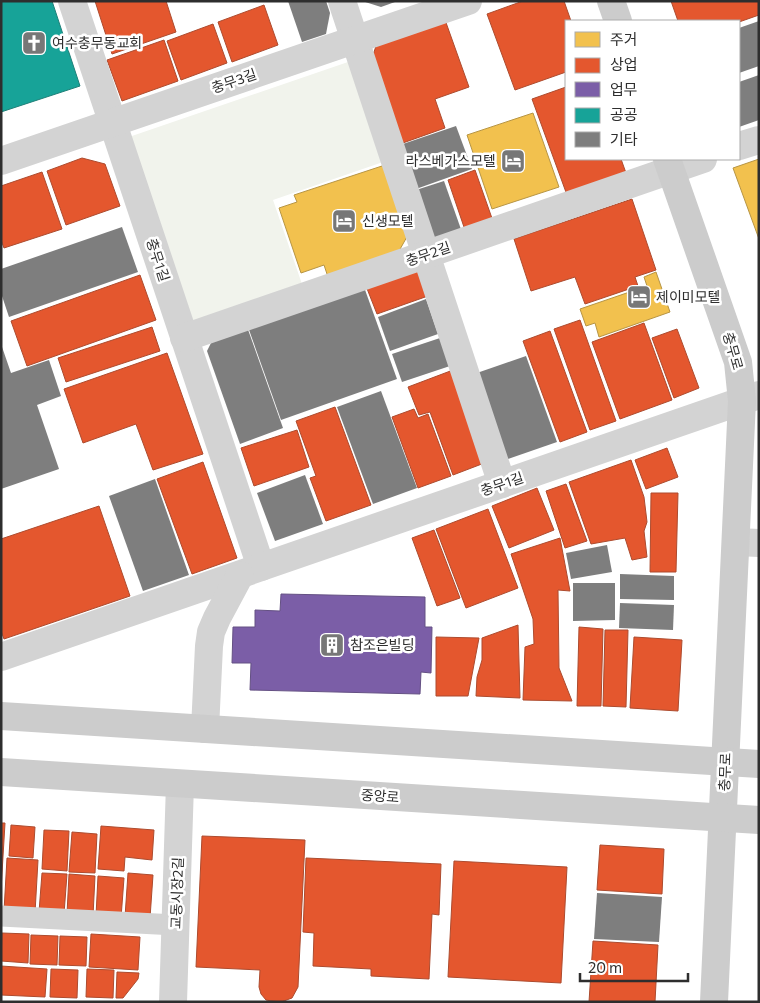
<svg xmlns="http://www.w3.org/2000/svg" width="760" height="1003" viewBox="0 0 760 1003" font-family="Commissioner,'Noto Sans KR',sans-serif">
<rect width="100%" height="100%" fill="#fff"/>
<path fill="#f1f3ec" d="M 348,62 L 383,162 L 273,200 L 303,287 L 193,324 L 129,137 Z"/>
<g fill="#f2c14e" stroke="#b79544">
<path d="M 533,113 L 559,187 L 492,209 L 467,135 Z"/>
<path d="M 759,159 L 759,239 L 733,168 Z"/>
<path d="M 385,165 L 408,235 L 399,251 L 329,280 L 324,265 L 301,273 L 279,208 L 297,202 L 294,195 Z"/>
<path d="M 656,272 L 670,312 L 599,337 L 595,323 L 586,326 L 580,309 L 647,286 L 644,277 Z"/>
</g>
<g fill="#e4572e" stroke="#ad4b2e">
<path d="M 95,1 L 166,1 L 176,32 L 112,54 Z"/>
<path d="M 523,1 L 564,1 L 571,21 L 566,21 L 566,72 L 515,90 L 487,14 Z"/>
<path d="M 671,1 L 759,1 L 759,15 L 739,22 L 678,21 Z"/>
<path d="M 264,5 L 278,45 L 232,62 L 218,22 Z"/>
<path d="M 444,17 L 469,87 L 435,99 L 445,128 L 400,144 L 371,61 L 378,40 Z"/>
<path d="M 213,24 L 227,63 L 181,80 L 167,41 Z"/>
<path d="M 164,40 L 178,81 L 122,101 L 107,60 Z"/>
<path d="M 566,87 L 566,159 L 621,159 L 626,173 L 567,195 L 532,99 Z"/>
<path d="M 82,158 L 105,164 L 120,206 L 66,225 L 47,171 Z"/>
<path d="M 475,170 L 494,224 L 466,233 L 448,180 Z"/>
<path d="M 42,172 L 62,229 L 4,248 L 1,240 L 1,186 Z"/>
<path d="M 632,199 L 656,270 L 635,277 L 638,286 L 585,304 L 575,277 L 531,291 L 514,239 Z"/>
<path d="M 410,270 L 419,272 L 428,296 L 377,314 L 366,286 Z"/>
<path d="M 140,275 L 156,320 L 27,366 L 11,321 Z"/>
<path d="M 580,320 L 616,421 L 590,430 L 554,329 Z"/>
<path d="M 644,323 L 672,400 L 620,419 L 592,342 Z"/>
<path d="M 152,327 L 160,351 L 66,382 L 58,358 Z"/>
<path d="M 677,329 L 699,388 L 674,398 L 652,338 Z"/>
<path d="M 550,331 L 587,432 L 560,442 L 523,341 Z"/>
<path d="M 167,353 L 203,454 L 153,470 L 136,424 L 83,443 L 64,389 Z"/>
<path d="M 453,370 L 487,462 L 453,475 L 430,412 L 419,415 L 408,387 Z"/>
<path d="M 335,407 L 371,505 L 326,521 L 310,478 L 316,476 L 296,421 Z"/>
<path d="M 414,409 L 418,418 L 428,414 L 451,476 L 418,488 L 392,417 Z"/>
<path d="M 297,430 L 309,467 L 254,486 L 241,448 Z"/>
<path d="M 667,448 L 678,477 L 646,489 L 635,460 Z"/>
<path d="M 631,460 L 644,497 L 647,522 L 644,531 L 647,557 L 632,560 L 625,538 L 591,544 L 569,482 Z"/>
<path d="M 203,462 L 237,558 L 192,574 L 157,479 Z"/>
<path d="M 566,484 L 587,541 L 565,548 L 546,491 Z"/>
<path d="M 537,488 L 554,530 L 509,548 L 492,506 Z"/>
<path d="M 651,493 L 678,493 L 676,572 L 650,572 Z"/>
<path d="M 99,506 L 130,596 L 4,639 L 1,631 L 1,539 Z"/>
<path d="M 488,509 L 518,588 L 466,608 L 436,529 Z"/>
<path d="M 434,530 L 460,598 L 437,606 L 412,538 Z"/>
<path d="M 560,538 L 570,591 L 558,590 L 559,668 L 572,701 L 523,700 L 525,647 L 534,644 L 533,619 L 511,554 Z"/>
<path d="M 518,625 L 520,698 L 476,696 L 477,677 L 482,660 L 482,638 Z"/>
<path d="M 579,627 L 603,629 L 601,706 L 577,706 Z"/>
<path d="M 605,630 L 628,630 L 626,707 L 603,706 Z"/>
<path d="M 436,637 L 479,638 L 468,696 L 436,696 Z"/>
<path d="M 634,637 L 682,640 L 678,711 L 630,708 Z"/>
<path d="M 1,823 L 5,823 L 1,890 Z"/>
<path d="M 11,825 L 35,827 L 33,858 L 9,856 Z"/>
<path d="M 101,826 L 154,830 L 152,860 L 125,857 L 124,871 L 98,869 Z"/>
<path d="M 44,830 L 69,831 L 67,871 L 42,869 Z"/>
<path d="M 72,832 L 97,834 L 95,873 L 69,872 Z"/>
<path d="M 202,836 L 305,840 L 298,987 L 292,998 L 281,1002 L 272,1001 L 266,1000 L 261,994 L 259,987 L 260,970 L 196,967 Z"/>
<path d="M 600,845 L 664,849 L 662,894 L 597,890 Z"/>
<path d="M 7,858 L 38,860 L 35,913 L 4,911 Z"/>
<path d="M 306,858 L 441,864 L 439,915 L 432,914 L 429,979 L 371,976 L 371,969 L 313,966 L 314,933 L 303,932 Z"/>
<path d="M 454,861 L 567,867 L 561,983 L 448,977 Z"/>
<path d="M 42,873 L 67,874 L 64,914 L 39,912 Z"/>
<path d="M 128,873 L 153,875 L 150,918 L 125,917 Z"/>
<path d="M 69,874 L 95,876 L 93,916 L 67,914 Z"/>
<path d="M 98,876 L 124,878 L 121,918 L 96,916 Z"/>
<path d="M 2,933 L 29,934 L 28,963 L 1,961 Z"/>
<path d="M 91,934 L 140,937 L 138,970 L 89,967 Z"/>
<path d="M 31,935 L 58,936 L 57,965 L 30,964 Z"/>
<path d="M 60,936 L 87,937 L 86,966 L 59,965 Z"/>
<path d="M 593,941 L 658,945 L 655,1002 L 589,1002 Z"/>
<path d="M 1,966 L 47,969 L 45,997 L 1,995 Z"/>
<path d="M 51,969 L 78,970 L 77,998 L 50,997 Z"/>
<path d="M 87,969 L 114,970 L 113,998 L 86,997 Z"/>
<path d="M 117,972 L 139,973 L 138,979 L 123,998 L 116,998 Z"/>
</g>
<path fill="#7b5ea7" stroke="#645083" d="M 281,594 L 425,597 L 425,627 L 432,627 L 431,673 L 421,672 L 420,694 L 250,690 L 251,663 L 232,663 L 233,627 L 255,627 L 255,610 L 280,611 Z"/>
<path fill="#17a398" stroke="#1e8078" d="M 1,1 L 52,1 L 80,86 L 1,112 Z"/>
<g fill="#7e7e7e">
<path d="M 288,1 L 326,1 L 330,13 L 326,34 L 302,42 Z"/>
<path d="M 362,1 L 395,1 L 395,2 L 381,7 Z"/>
<path d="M 759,21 L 759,66 L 739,73 L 739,28 Z"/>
<path d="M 759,75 L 759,120 L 739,127 L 739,82 Z"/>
<path d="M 456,126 L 472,169 L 416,189 L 400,145 Z"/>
<path d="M 444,181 L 463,235 L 435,244 L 416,190 Z"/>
<path d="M 122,227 L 138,272 L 9,317 L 1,293 L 1,269 Z"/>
<path d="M 364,287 L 397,379 L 281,420 L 248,327 Z"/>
<path d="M 426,299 L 438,334 L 390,351 L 378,317 Z"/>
<path d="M 246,324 L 283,428 L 240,444 L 207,351 L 215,335 Z"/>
<path d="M 440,338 L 450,366 L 402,382 L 392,354 Z"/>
<path d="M 1,344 L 11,373 L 49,360 L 61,396 L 37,405 L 59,469 L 1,489 Z"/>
<path d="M 526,356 L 557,442 L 505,460 L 474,374 Z"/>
<path d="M 381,391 L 417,488 L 373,504 L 337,407 Z"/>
<path d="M 305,475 L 323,524 L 275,541 L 257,493 Z"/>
<path d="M 155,479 L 189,575 L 143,591 L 109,496 Z"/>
<path d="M 607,545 L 612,572 L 571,579 L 566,553 Z"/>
<path d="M 620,574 L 674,576 L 674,600 L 620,599 Z"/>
<path d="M 573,583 L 615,583 L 615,620 L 573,621 Z"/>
<path d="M 620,603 L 674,605 L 673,630 L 619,628 Z"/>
<path d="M 597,893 L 662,897 L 659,942 L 594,939 Z"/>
</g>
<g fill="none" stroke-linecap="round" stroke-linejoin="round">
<path stroke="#d3d3d3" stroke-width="21" d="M 1,916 L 176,925"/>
<g stroke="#d3d3d3" stroke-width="28">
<path d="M 72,1 L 261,567"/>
<path d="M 342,1 L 502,484"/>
<path d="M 739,146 L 759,140"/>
<path d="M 1,161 L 468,1"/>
<path d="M 184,338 L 703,159"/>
<path d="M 736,542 L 759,543"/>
<path d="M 1,657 L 759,395"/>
<path d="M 205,729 L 209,646 L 211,632 L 217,618 L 240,575"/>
<path d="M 173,1002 L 180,784"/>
</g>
<g stroke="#ccc" stroke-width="28">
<path d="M 611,1 L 618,21"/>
<path d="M 667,159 L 738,362 L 742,401 L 714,1002"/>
<path d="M 1,716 L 759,764"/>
<path d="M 1,772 L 759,820"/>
</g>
</g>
<defs>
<symbol id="church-square" viewBox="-11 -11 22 22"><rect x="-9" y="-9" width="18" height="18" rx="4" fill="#777" stroke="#fff"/><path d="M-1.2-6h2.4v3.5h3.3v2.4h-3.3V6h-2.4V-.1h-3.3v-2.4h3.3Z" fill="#fff"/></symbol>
<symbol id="hotel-square" viewBox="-11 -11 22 22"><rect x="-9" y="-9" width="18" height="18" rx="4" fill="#777" stroke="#fff"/><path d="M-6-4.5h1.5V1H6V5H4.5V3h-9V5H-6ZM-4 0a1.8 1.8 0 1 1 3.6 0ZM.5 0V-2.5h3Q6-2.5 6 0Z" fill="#fff"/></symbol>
<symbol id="building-square" viewBox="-11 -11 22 22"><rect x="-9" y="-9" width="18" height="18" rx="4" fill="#777" stroke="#fff"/><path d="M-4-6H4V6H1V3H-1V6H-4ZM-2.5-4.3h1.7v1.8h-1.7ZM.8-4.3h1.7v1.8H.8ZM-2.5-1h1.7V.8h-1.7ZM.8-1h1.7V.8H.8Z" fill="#fff"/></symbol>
</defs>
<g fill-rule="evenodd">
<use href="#church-square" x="20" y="29" width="28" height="28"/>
<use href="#hotel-square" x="499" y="147" width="28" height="28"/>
<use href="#hotel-square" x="330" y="207" width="28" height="28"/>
<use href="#hotel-square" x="625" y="283" width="28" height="28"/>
<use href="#building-square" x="318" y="631" width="28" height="28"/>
</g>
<g text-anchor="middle" stroke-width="5" stroke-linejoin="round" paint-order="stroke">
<g font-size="14" fill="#2e2e2e" stroke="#fff" text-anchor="start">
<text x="52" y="48">여수충무동교회</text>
<text x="496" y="166" text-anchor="end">라스베가스모텔</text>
<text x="362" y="226">신생모텔</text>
<text x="656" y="302">제이미모텔</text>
<text x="350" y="650">참조은빌딩</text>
</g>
<g font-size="14" fill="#2e2e2e" stroke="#fff">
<text transform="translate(234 81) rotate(-19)" y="5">충무3길</text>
<text transform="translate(428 254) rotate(-19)" y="5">충무2길</text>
<text transform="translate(158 260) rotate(72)" y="5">충무1길</text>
<text transform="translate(733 351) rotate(74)" y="5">충무로</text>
<text transform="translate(502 484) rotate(-19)" y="5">충무1길</text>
<text transform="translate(725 772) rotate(-88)" y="5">충무로</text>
<text transform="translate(380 796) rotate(4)" y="5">중앙로</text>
<text transform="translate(177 893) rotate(-88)" y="5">교동시장2길</text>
</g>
</g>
<rect width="760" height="1003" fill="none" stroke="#2e2e2e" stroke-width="5"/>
<rect x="565" y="20" width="175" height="140" fill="#ffffff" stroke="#ababab"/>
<rect x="575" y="32" width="25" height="15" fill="#f2c14e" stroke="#ababab"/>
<text x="610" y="45" font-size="15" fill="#2e2e2e">주거</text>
<rect x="575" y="58" width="25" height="15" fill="#e4572e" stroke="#ababab"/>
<text x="610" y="70" font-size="15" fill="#2e2e2e">상업</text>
<rect x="575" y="82" width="25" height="15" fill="#7b5ea7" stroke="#ababab"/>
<text x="610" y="95" font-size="15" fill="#2e2e2e">업무</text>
<rect x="575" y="108" width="25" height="15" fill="#17a398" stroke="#ababab"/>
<text x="610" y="120" font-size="15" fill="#2e2e2e">공공</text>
<rect x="575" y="132" width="25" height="15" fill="#7e7e7e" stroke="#ababab"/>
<text x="610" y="145" font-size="15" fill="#2e2e2e">기타</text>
<path d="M580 973v8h108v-8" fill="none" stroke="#2e2e2e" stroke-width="2.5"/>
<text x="588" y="973" font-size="15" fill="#2e2e2e" stroke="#ffffff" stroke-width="4" paint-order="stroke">20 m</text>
</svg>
